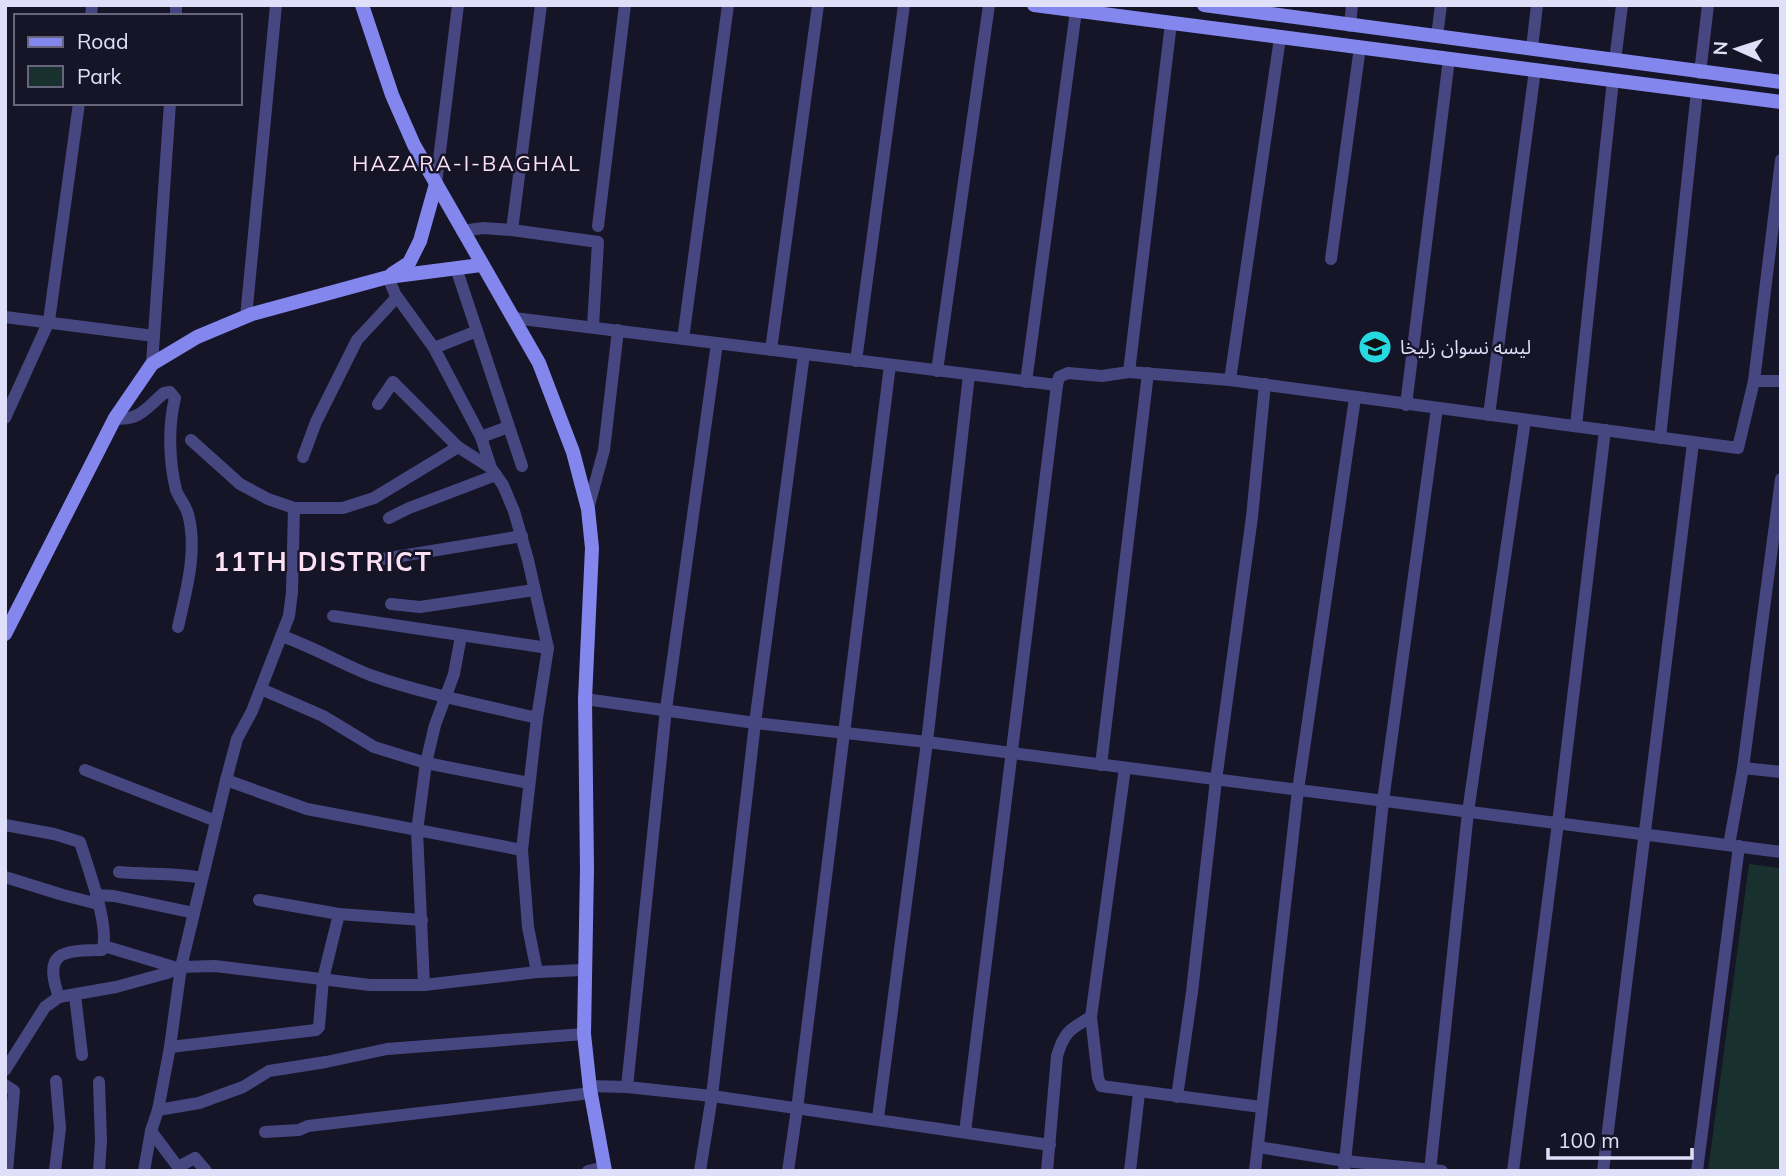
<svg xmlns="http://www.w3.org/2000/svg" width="1786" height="1176" viewBox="0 0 1786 1176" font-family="Mulish,'Noto Sans Arabic',sans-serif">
<rect width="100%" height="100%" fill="#161427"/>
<path fill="#18312e" d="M 1749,864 L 1781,868 L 1781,1171 L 1708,1171 Z"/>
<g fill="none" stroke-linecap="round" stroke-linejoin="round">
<g stroke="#464780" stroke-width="12">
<path d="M 91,16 L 92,5"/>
<path d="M 176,16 L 176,5"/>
<path d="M 1350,26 L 1352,5"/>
<path d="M 1437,36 L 1441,5"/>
<path d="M 1532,48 L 1537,5"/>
<path d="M 1615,61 L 1622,5"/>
<path d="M 1700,73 L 1708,5"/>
<path d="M 436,184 L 458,5"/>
<path d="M 598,226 L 625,5"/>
<path d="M 512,230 L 541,5"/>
<path d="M 462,231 L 483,228 L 512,230 L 598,242 L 593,326"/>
<path d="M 1331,259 L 1360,47"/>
<path d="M 456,268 L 522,466"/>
<path d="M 388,277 L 395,294 L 434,348 L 481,437 L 491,468 L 503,485 L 514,511 L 528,560 L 548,648 L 537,718 L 522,850 L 528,927 L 537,972"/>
<path d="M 5,317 L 154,336"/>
<path d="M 246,317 L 276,5"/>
<path d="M 514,318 L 1057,385 L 1059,377 L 1068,373 L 1102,376 L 1129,372 L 1230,380 L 1738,448 L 1754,381 L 1781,160"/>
<path d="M 683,339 L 728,5"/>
<path d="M 434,348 L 477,331"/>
<path d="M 771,350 L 818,5"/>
<path d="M 856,361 L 904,5"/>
<path d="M 152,364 L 170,103"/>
<path d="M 937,371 L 989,5"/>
<path d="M 1129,372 L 1171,23"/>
<path d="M 1230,380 L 1280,38"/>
<path d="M 1754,381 L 1781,381"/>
<path d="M 1026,382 L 1076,11"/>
<path d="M 378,404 L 393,382 L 458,447 L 491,468"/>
<path d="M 1406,405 L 1449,59"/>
<path d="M 1489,415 L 1535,70"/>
<path d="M 5,418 L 49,321 L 79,103"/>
<path d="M 115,418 C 139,422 147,407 164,393 L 170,392 L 175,398 C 168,426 169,461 176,490 C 179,498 186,506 188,514 C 198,550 186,592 178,627"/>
<path d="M 1576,426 L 1613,80"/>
<path d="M 481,437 L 508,427"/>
<path d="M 1660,438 L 1697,91"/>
<path d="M 191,440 L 240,484 L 268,499 L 294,508 L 343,508 L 374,498 L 458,447"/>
<path d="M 303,457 L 316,422 L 357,340 L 397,297"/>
<path d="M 588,509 L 604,450 L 618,330"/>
<path d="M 389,518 L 409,508 L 496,475"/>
<path d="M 383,559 L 522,536"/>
<path d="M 391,604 L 420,607 L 534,590"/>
<path d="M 333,616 L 548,648"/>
<path d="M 282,636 C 313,647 340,663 370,675 C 424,694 482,705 537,718"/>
<path d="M 261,689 L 323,716 L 374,747 L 426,763 L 529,783"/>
<path d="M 585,699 L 755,723 L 927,742 L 1781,852"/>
<path d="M 1101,765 L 1148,373"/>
<path d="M 1125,768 L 1091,1017 L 1098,1078 L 1101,1086 L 1261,1107"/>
<path d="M 1743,768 L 1781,772"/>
<path d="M 85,770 L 216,821"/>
<path d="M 226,780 L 307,809 L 522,850"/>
<path d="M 5,825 L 54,834 L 80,842 C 87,865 111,929 102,950 C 64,951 42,950 59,997"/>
<path d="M 1729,845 L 1743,768 L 1781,479"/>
<path d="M 119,872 C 147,875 174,872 202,878"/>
<path d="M 5,877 L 63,895 L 98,904"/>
<path d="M 96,895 L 114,896 L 194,913"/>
<path d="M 259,900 L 339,914 L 422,920"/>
<path d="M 104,946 L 177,968"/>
<path d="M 424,985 L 417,831 L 426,763 L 435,725 L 454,674 L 461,636"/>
<path d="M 75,995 L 82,1055"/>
<path d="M 170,1047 L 316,1030 L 319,1027 L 323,979 L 339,914"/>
<path d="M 5,1070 L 45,1007 L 59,997 L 116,987 L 167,973 L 181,967 L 215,966 L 370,985 L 424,985 L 537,972 L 583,970"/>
<path d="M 5,1085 L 14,1091 L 7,1171"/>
<path d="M 589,1086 L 627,1087 L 712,1096 L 1050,1145"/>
<path d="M 627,1087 L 666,709 L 717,343"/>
<path d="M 1177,1097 L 1192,992 L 1216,780 L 1252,517 L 1265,384"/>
<path d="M 158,1110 L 199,1103 L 243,1087 L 269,1071 L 326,1062 L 387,1049 L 584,1034"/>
<path d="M 878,1118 L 927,742 L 969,375"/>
<path d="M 151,1131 L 178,1167 L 195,1158 L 206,1171"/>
<path d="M 265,1132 L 299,1130 L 308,1126 L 591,1093"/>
<path d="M 965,1132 L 1057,385"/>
<path d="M 1258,1147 L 1345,1161 L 1442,1171"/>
<path d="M 55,1171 L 60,1128 L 56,1081"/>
<path d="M 99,1171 L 101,1141 L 99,1082"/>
<path d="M 144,1171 L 151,1131 L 158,1110 L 170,1047 L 181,967 L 226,780 L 237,739 L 252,711 L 289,616 L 292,592 L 294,508"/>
<path d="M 588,1171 L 605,1167"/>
<path d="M 700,1171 L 712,1096 L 755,723 L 804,354"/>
<path d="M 788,1171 L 797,1109 L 890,365"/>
<path d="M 1047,1171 L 1057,1056 C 1064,1032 1070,1029 1091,1017"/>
<path d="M 1130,1171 L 1139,1093"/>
<path d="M 1255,1171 L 1298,790 L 1355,398"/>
<path d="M 1344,1171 L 1383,801 L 1437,408"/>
<path d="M 1430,1171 L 1468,812 L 1525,420"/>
<path d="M 1513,1171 L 1558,823 L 1605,430"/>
<path d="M 1603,1171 L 1693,443"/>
<path d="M 1697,1171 L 1739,846"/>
</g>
<g stroke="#8387ed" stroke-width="14">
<path d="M 362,5 L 392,95 L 414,145 L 539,363 L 573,452 L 588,509 L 592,548 L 585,699 L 587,869 L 584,1034 L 590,1089 L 605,1171"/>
<path d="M 1034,5 L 1781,102"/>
<path d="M 1204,5 L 1781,82"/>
<path d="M 392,274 L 409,263 L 420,241 L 436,184"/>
<path d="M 5,634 L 115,418 L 152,364 L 197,337 L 252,314 L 388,277 L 481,265"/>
</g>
</g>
<defs>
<symbol id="school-disc" viewBox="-11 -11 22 22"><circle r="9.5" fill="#26d9e0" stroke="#161427"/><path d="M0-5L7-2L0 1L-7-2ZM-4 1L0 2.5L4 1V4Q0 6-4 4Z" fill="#111"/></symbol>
</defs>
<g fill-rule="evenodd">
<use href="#school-disc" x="1356" y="328" width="38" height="38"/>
</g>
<g text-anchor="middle" stroke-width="5" stroke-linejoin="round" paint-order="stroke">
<g font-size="19" fill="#e0dffa" stroke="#161427" text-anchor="start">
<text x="1400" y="354">لیسه نسوان زلیخا</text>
</g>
<g font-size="21" letter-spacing="2" fill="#fbe1f3" stroke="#161427">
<text x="467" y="171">HAZARA-I-BAGHAL</text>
</g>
<g font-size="26" font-weight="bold" letter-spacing="2" fill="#fbe1f3" stroke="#161427">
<text x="323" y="571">11TH DISTRICT</text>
</g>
</g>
<rect width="1786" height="1176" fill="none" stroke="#e0dffa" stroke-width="14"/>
<rect x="14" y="14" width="228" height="91" fill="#161427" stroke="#67657b" stroke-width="2"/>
<rect x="28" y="37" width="35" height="10" fill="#8387ed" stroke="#67657b" stroke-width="2"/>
<text x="77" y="49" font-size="21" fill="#e0dffa">Road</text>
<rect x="28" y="66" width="35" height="21" fill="#18312e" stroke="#67657b" stroke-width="2"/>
<text x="77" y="84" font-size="21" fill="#e0dffa">Park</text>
<g transform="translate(1737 49) rotate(273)" stroke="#161427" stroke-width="5" paint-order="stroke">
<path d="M0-5L12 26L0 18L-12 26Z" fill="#e0dffa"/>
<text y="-10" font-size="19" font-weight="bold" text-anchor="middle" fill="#e0dffa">N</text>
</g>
<path d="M1548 1148v10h144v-10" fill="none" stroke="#e0dffa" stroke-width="3.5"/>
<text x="1558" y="1148" font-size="21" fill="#e0dffa" stroke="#161427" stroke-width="5" paint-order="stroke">100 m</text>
</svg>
